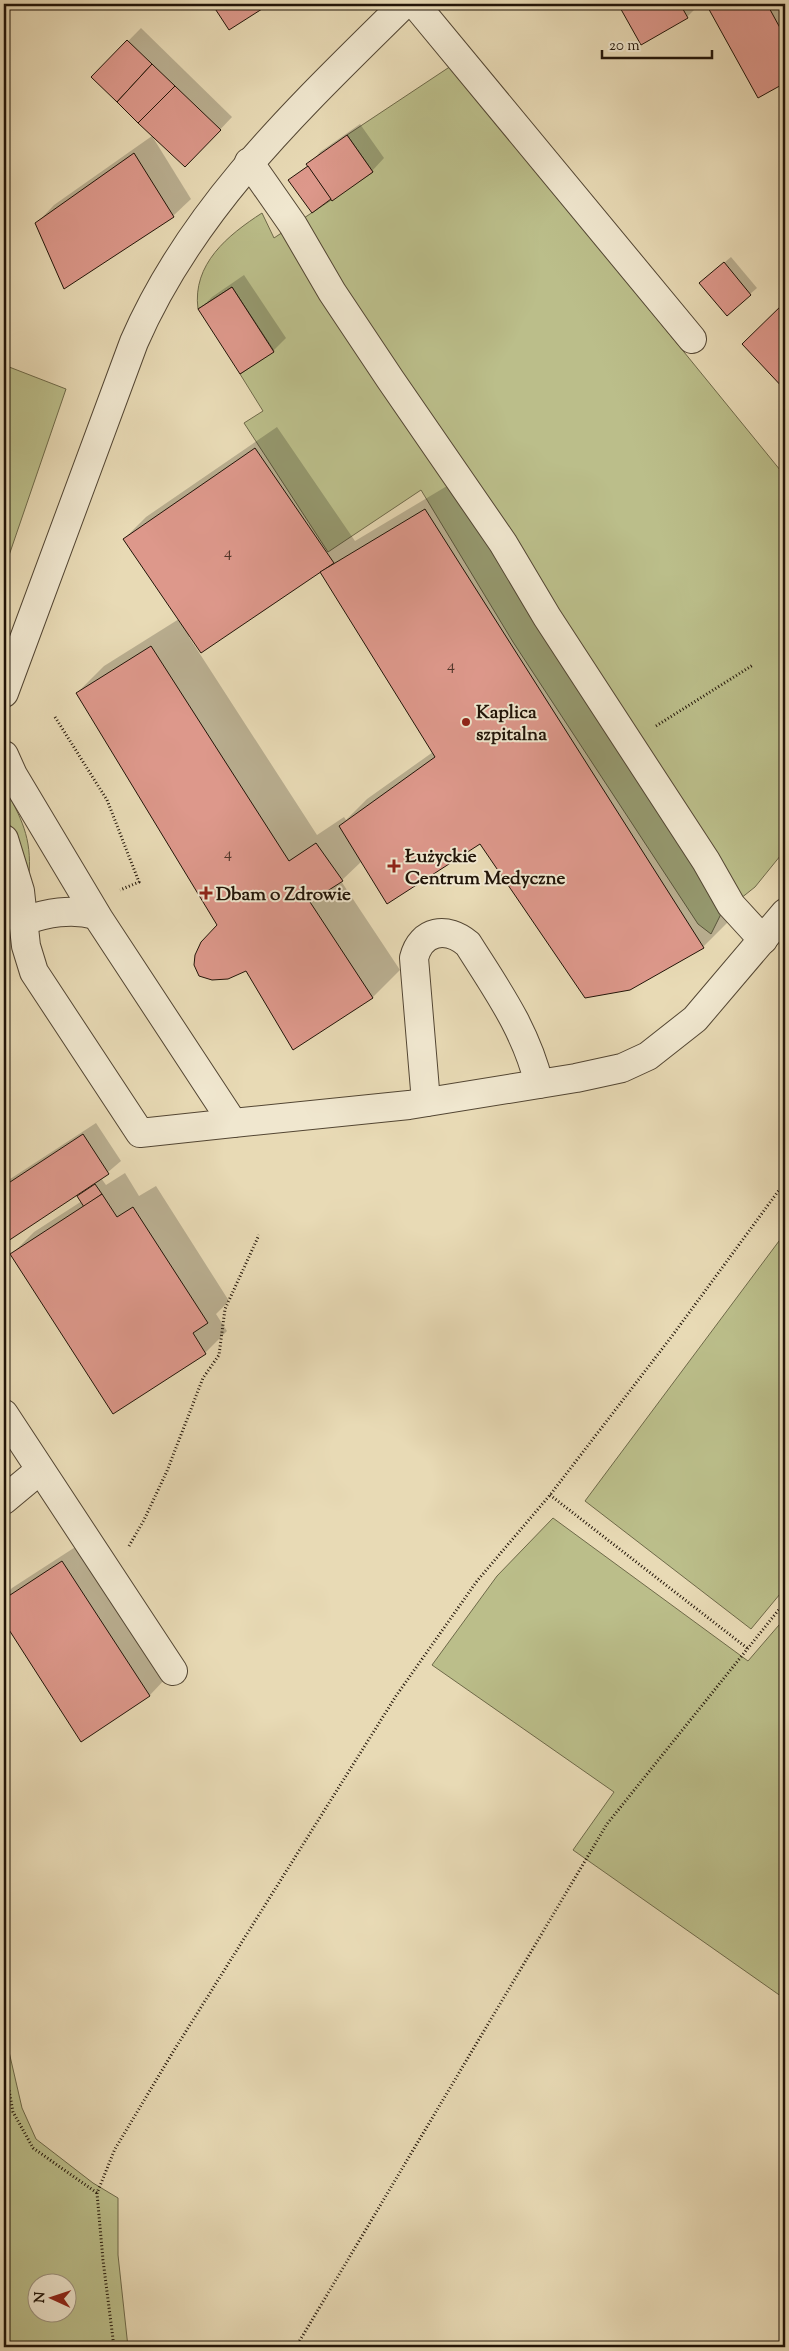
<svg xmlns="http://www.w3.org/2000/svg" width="789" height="2351" viewBox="0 0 789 2351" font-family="'Sorts Mill Goudy',serif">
<rect width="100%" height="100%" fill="#e8dab5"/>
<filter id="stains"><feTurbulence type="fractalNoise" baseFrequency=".004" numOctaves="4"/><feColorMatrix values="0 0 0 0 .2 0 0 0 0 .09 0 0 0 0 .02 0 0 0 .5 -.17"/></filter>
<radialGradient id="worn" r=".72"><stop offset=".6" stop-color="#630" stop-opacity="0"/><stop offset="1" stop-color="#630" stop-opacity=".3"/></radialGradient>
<g fill="#bbbe8a" stroke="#6e6949" fill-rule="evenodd">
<path d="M 451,66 L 785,476 L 785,850 L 755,887 L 721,914 L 711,934 L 698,924 L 513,642 L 421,490 L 328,552 L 244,423 L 263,411 L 240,374 L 274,351 L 232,287 L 198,309 C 192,264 228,235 262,213 L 274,238 L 373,172 L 347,135 Z"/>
<path d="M 4,365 L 66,389 L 4,570 Z"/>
<path d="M 4,786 C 21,818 32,837 29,875 L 15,846 L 4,814 Z"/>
<path d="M 785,1233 L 785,1588 L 751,1629 L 585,1501 Z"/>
<path d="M 553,1518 L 748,1661 L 785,1618 L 785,1999 L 573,1850 L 614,1792 L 432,1665 L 497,1576 Z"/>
<path d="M 4,2030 L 22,2108 L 36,2139 L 93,2183 L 118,2198 L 118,2255 L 128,2347 L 4,2347 ZM 38,2284 L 68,2284 L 68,2314 L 38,2314 Z"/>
</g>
<g fill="#0003" fill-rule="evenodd">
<path d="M 214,4 L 266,4 L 230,29 Z"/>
<path d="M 619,4 L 700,4 L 687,17 L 641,43 Z"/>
<path d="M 708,4 L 785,4 L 785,82 L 759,97 Z"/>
<path d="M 141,28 L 232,117 L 198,153 L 93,77 Z"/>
<path d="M 360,124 L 384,158 L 372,171 L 290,180 L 309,165 L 320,152 Z"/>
<path d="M 152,136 L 191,199 L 173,216 L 37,223 L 54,205 Z"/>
<path d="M 731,257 L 757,288 L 727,314 L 707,277 Z"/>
<path d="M 244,275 L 286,338 L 273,351 L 200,309 L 212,297 Z"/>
<path d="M 785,303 L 785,388 L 743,344 Z"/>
<path d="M 277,427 L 355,541 L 452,483 L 730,920 L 703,947 L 480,842 L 362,861 L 341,881 L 400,970 L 373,997 L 294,1048 L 77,693 L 104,666 L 179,619 L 124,539 L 146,517 ZM 321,571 L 433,752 L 367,799 L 346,820 L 344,817 L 317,835 L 189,637 Z"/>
<path d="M 96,1123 L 121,1161 L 101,1178 L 106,1185 L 125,1173 L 139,1196 L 156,1186 L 229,1301 L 216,1314 L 227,1331 L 205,1353 L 12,1254 L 34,1232 L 82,1201 L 78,1196 L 82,1191 L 5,1241 L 4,1239 L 4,1183 Z"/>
<path d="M 80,1544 L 167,1677 L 150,1695 L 81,1740 L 4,1620 L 4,1597 L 12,1588 Z"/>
</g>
<g fill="#dd988b" stroke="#211408">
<path d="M 212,4 L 258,4 L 262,9 L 229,30 Z"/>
<path d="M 618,4 L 680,4 L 688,18 L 641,45 Z"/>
<path d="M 706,4 L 767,4 L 785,37 L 785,83 L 758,98 Z"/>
<path d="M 127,40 L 152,64 L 117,102 L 91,77 Z"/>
<path d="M 152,64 L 175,86 L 138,123 L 117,102 Z"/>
<path d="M 175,86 L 221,130 L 185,167 L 138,123 Z"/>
<path d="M 347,135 L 373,172 L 332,201 L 306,164 Z"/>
<path d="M 134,153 L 174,217 L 64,289 L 35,223 Z"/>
<path d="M 308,166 L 331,199 L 312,213 L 288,180 Z"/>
<path d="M 724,262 L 751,295 L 727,316 L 699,283 Z"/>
<path d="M 232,287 L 274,352 L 240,374 L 198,309 Z"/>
<path d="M 785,302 L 785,390 L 742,344 Z"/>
<path d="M 255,448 L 334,563 L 201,653 L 123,539 Z"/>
<path d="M 425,509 L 704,948 L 630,990 L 585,998 L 480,844 L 387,904 L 339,826 L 435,757 L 320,572 Z"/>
<path d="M 151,646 L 289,861 L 316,843 L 343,881 L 310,902 L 373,998 L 293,1050 L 246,971 L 228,979 L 212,980 L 199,976 L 194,965 L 195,955 L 201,942 L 217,925 L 76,693 Z"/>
<path d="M 83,1134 L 109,1174 L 5,1243 L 4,1186 Z"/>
<path d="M 95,1184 L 102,1194 L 84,1207 L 77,1196 Z"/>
<path d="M 102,1194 L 117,1217 L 133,1207 L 208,1323 L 193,1333 L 206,1354 L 113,1414 L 10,1254 Z"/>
<path d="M 62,1561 L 150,1696 L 81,1742 L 4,1622 L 4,1599 Z"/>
</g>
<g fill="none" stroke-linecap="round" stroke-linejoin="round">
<defs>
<g id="minor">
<path d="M 415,4 L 692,339"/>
<path d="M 249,162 L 293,225 L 332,292 L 390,379 L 503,543 L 547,617 L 706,861 L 731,905 L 763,940"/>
<path d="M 4,693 L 134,342 C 193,206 301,106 404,4"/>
<path d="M 4,755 L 13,775 L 99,919 L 233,1123 L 409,1105 L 576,1078 L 622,1068 L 648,1056 L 695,1019 L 785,913"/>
<path d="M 4,839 L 20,891 L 26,946 L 34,972 L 140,1133 L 233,1123"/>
<path d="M 23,921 C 47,913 71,908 96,915"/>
<path d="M 426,1102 L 414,958 C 421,930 447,926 468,944 C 497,990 526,1030 539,1084"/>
<path d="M 4,1414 L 173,1671"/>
<path d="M 4,1500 L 40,1470"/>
</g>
</defs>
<use href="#minor" stroke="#534633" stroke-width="30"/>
<g stroke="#211408" stroke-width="3" stroke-dasharray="1 2.5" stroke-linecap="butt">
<path d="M 55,717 L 107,800 L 139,882 L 120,890"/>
<path d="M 656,726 L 753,665"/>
<path d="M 550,1495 L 747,1648"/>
<path d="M 129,1546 L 144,1520 L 167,1471 L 203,1378 L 219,1355 L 225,1309 L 259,1235"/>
<path d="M 4,2063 L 13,2112 L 33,2148 L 97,2193"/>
<path d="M 114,2347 L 103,2260 L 97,2193 L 115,2149 L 173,2052 L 396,1696 L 477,1581 L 550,1495 L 672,1336 L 785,1182"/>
<path d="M 296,2347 L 607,1824 L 785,1602"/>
</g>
<use href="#minor" stroke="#f0e7cf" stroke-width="28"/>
</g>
<g fill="#8f2418" stroke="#f0e7cf" stroke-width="2">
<circle cx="466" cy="722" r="5"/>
<path d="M391.5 858.5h5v5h5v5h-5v5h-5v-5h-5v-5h5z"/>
<path d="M203.5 885.5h5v5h5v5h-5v5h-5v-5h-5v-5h5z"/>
</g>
<g text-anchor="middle" stroke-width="4" stroke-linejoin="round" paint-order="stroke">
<g font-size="16" fill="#503529">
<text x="228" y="557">4</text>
<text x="451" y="670">4</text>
<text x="228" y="858">4</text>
</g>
<g font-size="19" font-weight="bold" fill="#211408" stroke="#f0e7cf" text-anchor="start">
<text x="476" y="718">Kaplica<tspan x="476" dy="22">szpitalna</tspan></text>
<text x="405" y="862">Łużyckie<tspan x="405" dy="22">Centrum Medyczne</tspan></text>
<text x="216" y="900">Dbam o Zdrowie</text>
</g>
</g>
<rect width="789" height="2351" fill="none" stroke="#e8dab5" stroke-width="20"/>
<rect x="5" y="5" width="779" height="2341" fill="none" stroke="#211408" stroke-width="2.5"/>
<rect x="10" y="10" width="769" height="2331" fill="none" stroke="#211408"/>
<g transform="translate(52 2298) rotate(273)"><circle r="24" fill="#f0e7cf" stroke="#9d937f"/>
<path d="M0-4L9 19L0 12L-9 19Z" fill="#8f2418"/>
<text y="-8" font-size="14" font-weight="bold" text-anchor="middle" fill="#211408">N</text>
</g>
<path d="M602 50v8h110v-8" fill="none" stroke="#211408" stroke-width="2.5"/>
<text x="609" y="50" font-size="15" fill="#211408" stroke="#f0e7cf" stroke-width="4" paint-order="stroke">20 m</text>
<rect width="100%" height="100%" filter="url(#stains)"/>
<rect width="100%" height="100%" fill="url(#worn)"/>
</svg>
